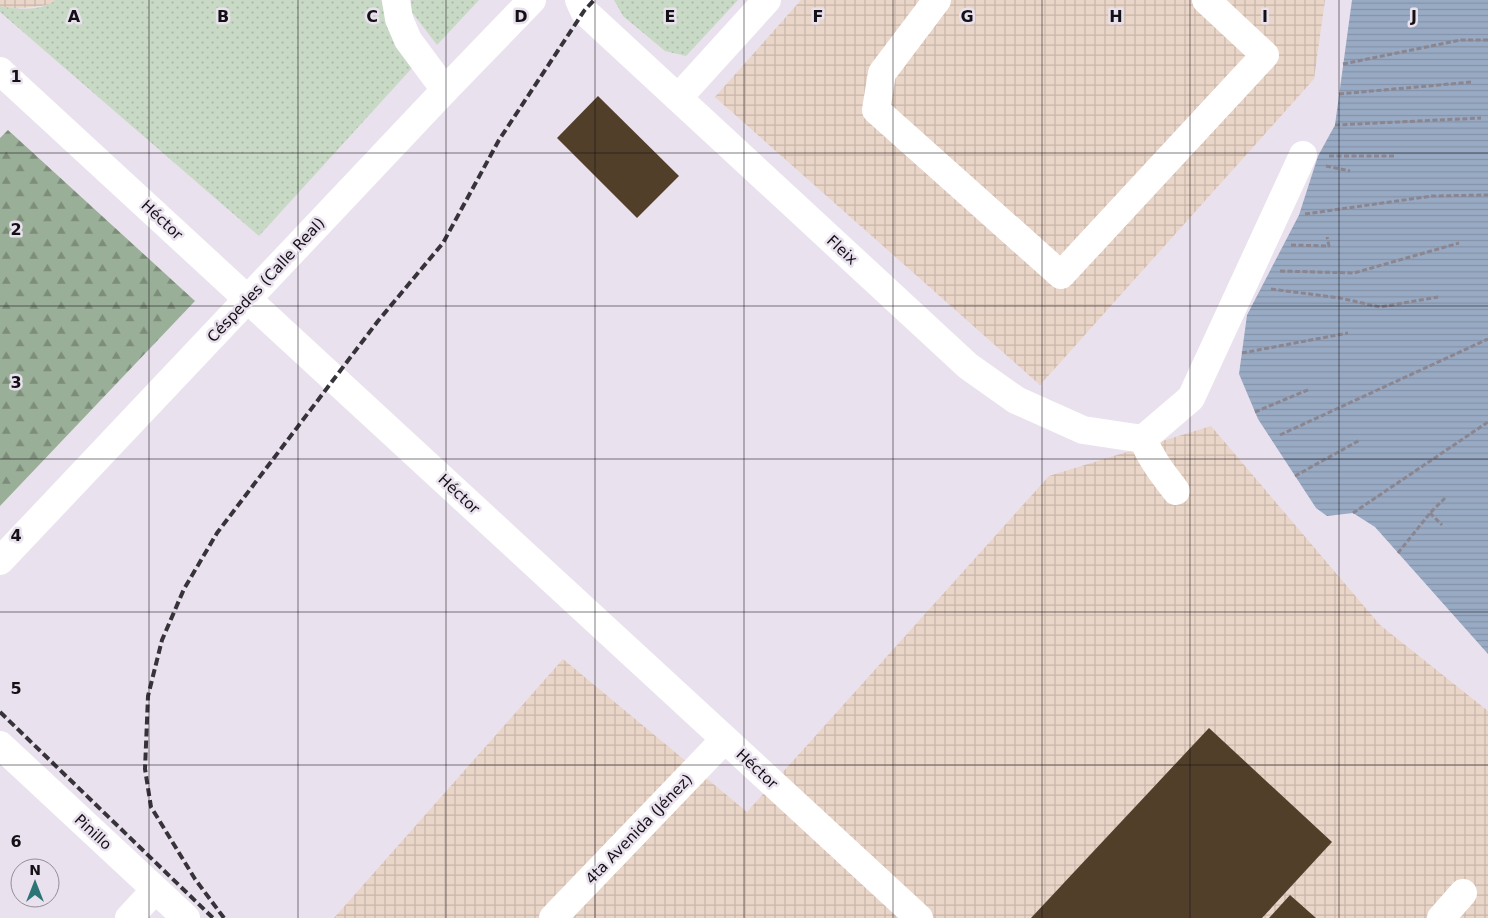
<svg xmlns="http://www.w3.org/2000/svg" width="1488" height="918" viewBox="0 0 1488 918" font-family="'DejaVu Sans',sans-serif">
<defs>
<pattern id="industrial-grid" width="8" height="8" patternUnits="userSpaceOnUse" patternTransform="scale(1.25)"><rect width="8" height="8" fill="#ead6c8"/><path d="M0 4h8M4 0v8" fill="none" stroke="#c8b7ab"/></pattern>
<pattern id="grass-dots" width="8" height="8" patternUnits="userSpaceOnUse" patternTransform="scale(1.25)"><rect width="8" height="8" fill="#c8dac5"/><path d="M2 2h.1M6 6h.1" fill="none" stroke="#abbaa8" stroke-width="1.8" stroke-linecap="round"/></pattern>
<pattern id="forest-firs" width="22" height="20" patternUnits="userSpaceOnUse" patternTransform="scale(1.25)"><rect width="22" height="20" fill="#9aaf97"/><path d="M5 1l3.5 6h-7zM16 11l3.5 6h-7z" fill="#7c8d7a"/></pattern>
<pattern id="water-rules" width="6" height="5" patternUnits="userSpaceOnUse" patternTransform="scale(1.25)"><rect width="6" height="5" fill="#99abc4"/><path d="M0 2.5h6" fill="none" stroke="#8392a8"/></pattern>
</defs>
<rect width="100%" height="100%" fill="#eae1ee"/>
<g fill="url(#industrial-grid)">
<path d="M 0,0 L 55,0 L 50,5 L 11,9 L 0,6 Z"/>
<path d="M 801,0 L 1325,0 L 1314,79 L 1040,385 L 715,97 Z"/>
<path d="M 1211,426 L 1380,625 L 1488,711 L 1488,918 L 334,918 L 563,659 L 747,812 L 1049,476 Z"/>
</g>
<g fill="url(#grass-dots)">
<path d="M 55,0 L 381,0 L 388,25 L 412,68 L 259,236 L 0,12 L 0,6 C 14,10 45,11 55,0 Z"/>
<path d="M 411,0 L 479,0 L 437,45 L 411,11 Z"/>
<path d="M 614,0 L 738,0 L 686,56 L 665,51 L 623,16 Z"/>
</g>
<path fill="url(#forest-firs)" d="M 8,130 L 195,301 L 0,506 L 0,138 Z"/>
<path fill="url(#water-rules)" d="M 1352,0 L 1488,0 L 1488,654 L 1375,527 L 1353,513 L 1327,516 L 1316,508 L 1258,419 L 1239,374 L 1247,315 L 1299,215 L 1318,156 L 1335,125 Z"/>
<g fill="#513f2a">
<path d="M 598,96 L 679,176 L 637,218 L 557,138 Z"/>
<path d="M 1209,728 L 1332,842 L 1262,918 L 1031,918 Z"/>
<path d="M 1290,895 L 1316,918 L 1269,918 Z"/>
</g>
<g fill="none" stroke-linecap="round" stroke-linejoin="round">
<g stroke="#8b858f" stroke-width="3" stroke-dasharray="5 2.5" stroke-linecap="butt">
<path d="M 1343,64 L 1461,40 L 1488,40"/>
<path d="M 1339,94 L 1472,82"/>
<path d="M 1335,125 L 1481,118"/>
<path d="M 1329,156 L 1394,156"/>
<path d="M 1326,166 L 1350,171"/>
<path d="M 1305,214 L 1432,196 L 1488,195"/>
<path d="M 1291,245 L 1329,246 L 1327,237"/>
<path d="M 1280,271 L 1354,273 L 1459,243"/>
<path d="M 1271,289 L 1340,298 L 1380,307 L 1438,297"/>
<path d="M 1242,353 L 1348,333"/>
<path d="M 1255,412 L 1310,389"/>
<path d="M 1280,435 L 1488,339"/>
<path d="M 1295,476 L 1360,440"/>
<path d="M 1353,513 L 1488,422"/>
<path d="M 1430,513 L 1442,525"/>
<path d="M 1398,553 L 1430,513 L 1445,498"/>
</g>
<g stroke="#fff" stroke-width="28">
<path d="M 396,0 L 399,19 L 408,40 L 445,90"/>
<path d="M 579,0 L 584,11 L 968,366 L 1016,400 L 1083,430 L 1143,439"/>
<path d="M 937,0 L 882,73 L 876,110 L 1061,275 L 1265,55 L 1206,0"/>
<path d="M 0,71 L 919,918"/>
<path d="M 678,98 L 767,0"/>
<path d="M 1176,491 C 1163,474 1151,459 1143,439 L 1191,398 L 1303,155"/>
<path d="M 129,918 L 155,890"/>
<path d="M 553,918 L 725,739"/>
<path d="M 1441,918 L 1463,893"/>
</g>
<g stroke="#fff" stroke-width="28">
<path d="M 0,561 L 445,90 L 532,0"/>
<path d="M 0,745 L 186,918"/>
</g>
<g stroke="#37333a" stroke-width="4" stroke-dasharray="8 4" stroke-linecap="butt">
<path d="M 0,712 L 213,918"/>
<path d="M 224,918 L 195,879 L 151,807 L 145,769 L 148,696 L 162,640 L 184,589 L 217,533 L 378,321 L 443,243 L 499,140 L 584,11 L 594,0"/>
</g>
</g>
<path fill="none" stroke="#141116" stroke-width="1" stroke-opacity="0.55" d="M 149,0 L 149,918M 298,0 L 298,918M 446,0 L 446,918M 595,0 L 595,918M 744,0 L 744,918M 893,0 L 893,918M 1042,0 L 1042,918M 1190,0 L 1190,918M 1339,0 L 1339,918M 0,153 L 1488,153M 0,306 L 1488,306M 0,459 L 1488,459M 0,612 L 1488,612M 0,765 L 1488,765"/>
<g text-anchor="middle" stroke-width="5" stroke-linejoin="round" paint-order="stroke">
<g font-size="15" fill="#141116" stroke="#eae1ee">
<text transform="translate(162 220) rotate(43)" y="5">Héctor</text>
<text transform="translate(842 250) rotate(43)" y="5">Fleix</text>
<text transform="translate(266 280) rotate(-47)" y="5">Céspedes (Calle Real)</text>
<text transform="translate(459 494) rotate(43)" y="5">Héctor</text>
<text transform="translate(757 769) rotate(43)" y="5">Héctor</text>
<text transform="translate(639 829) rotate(-46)" y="5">4ta Avenida (Jénez)</text>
<text transform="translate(93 832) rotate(43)" y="5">Pinillo</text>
</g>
</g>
<g font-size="16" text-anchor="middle" font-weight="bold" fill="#141116" stroke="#eae1ee" stroke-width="5" stroke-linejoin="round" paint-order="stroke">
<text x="74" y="22">A</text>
<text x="223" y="22">B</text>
<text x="372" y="22">C</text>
<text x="521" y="22">D</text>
<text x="670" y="22">E</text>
<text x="818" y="22">F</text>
<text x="967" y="22">G</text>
<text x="1116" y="22">H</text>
<text x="1265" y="22">I</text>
<text x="1414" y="22">J</text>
<text x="16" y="82">1</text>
<text x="16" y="235">2</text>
<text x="16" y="388">3</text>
<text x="16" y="541">4</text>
<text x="16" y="694">5</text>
<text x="16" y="847">6</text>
</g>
<g transform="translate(35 883)"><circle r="24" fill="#eae1ee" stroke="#948e98"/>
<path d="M0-4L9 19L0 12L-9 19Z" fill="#2b7576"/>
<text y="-8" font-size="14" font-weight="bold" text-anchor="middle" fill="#141116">N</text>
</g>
</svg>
